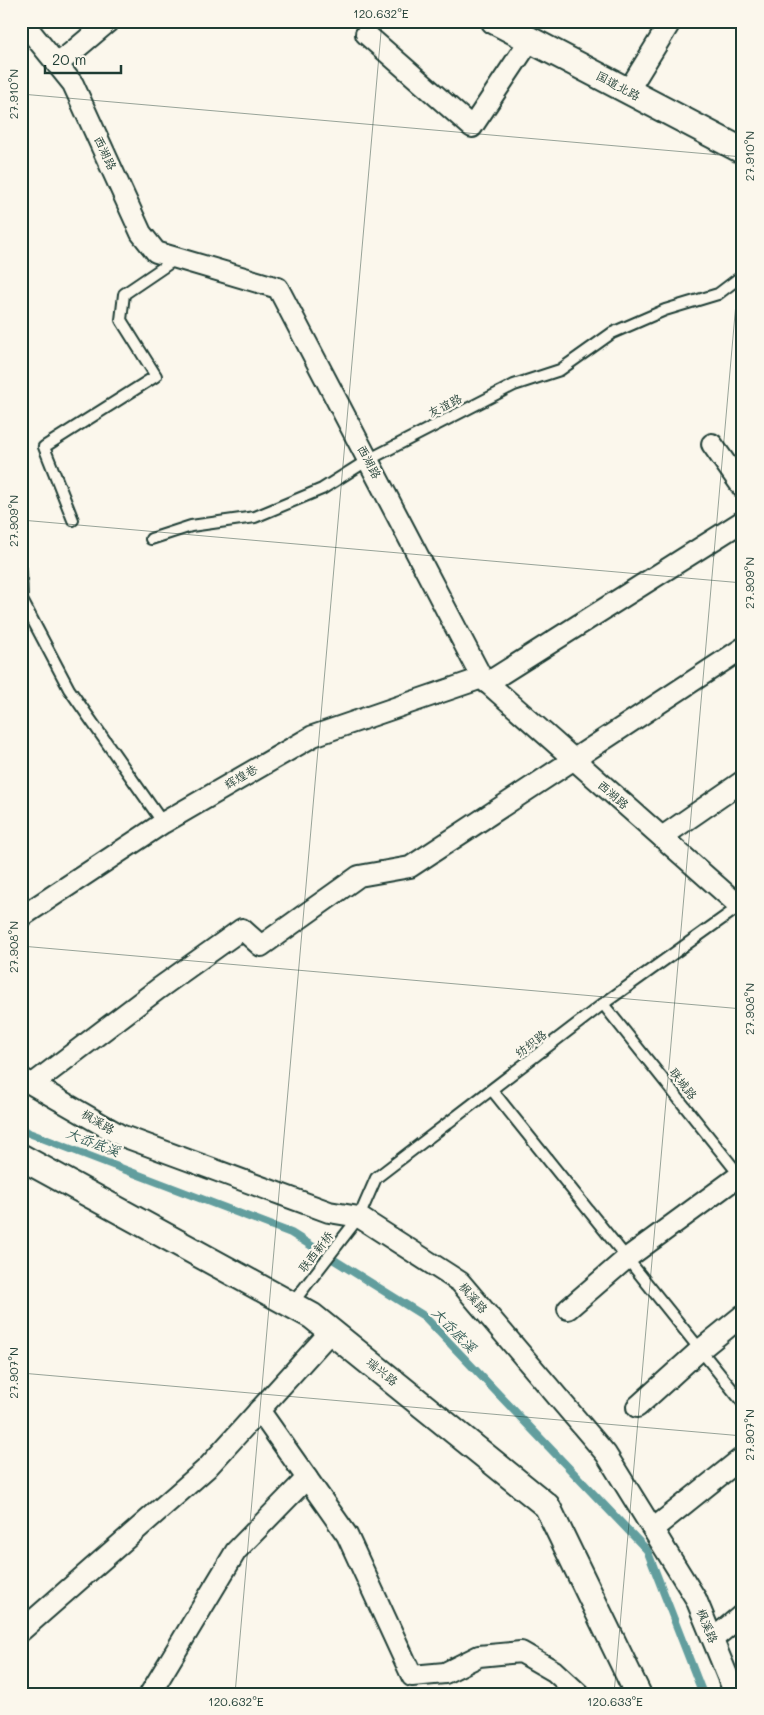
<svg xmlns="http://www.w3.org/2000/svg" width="764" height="1715" viewBox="0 0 764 1715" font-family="Mali,'LXGW WenKai TC',sans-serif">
<rect width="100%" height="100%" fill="#fbf7ec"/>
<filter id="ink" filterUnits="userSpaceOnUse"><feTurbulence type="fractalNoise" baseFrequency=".02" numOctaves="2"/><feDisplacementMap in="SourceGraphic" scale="10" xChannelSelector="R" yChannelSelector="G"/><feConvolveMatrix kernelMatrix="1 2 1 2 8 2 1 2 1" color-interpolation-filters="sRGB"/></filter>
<g filter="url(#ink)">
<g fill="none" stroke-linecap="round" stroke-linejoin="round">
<path stroke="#629e9e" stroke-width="8" d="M 21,1128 L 29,1133 L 291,1233 L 424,1316 L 647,1550 L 703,1694"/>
<defs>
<g id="service">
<path d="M 73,520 L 44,447 L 156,376 L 121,320 L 124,294 L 177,258"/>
<path d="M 151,539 L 191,526 L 255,517 L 322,489 L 368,460 L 514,385 L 560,370 L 612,333 L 665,310 L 718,294 L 743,275"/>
<path d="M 21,571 L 22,600 L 69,689 L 163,823"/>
<path d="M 603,1004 L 741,1177"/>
<path d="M 492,1090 L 743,1403"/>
<path d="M 291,1305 L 359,1217 L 376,1178 L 603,1004 L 740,906"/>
</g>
<g id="minor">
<path d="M 22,21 L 73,84 L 141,233 L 156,252 L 278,288 L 482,678 L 743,909"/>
<path d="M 366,34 L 472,127 L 530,40"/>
<path d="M 58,64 L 109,21"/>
<path d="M 628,91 L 671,21"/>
<path d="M 712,444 L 743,488"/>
<path d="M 487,683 L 743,521"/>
<path d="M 662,837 L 743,781"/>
<path d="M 21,917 L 163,823 L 313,736 L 482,678"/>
<path d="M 21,1078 L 120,1135 L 329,1212 L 359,1217 L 460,1282 L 606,1454 L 696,1599 L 735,1694"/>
<path d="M 33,1084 L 158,989 L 242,929 L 261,946 L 359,876 L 410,867 L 743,648"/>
<path d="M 568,1309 L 627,1258 L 743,1173"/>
<path d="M 637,1407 L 700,1350 L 743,1315"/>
<path d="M 259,1410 L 347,1535 L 412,1676 L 445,1673 L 479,1656 L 521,1652 L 554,1671 L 579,1694"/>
<path d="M 653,1529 L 743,1457"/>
<path d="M 21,1631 L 207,1468 L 331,1331"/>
<path d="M 713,1639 L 743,1614"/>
<path d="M 150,1694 L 236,1551 L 307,1478"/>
</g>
<g id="tertiary">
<path d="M 494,21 L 743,151"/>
<path d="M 21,1157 L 312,1316 L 547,1506 L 638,1694"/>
</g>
</defs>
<use href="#service" stroke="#1f3d34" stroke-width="14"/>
<use href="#minor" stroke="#1f3d34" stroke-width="24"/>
<use href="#tertiary" stroke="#1f3d34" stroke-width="29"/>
<use href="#service" stroke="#fbf7ec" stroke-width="10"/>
<use href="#minor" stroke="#fbf7ec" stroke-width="20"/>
<use href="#tertiary" stroke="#fbf7ec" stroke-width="25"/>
</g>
</g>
<path fill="none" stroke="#1f3d34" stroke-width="1" stroke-opacity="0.45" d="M 21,94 L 743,157M 21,520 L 743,583M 21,946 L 743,1009M 21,1373 L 743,1436M 235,1694 L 382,21M 614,1694 L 743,223"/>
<g text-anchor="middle" stroke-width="4.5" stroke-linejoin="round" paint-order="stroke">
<g font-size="12" fill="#1f3d34" stroke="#fbf7ec">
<text transform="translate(618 86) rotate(28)" y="4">国道北路</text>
<text transform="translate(105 153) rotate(65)" y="4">西湖路</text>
<text transform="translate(445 406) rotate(-27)" y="4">友谊路</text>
<text transform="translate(369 462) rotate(62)" y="4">西湖路</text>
<text transform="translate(241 777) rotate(-30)" y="4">辉煌巷</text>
<text transform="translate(613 795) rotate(41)" y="4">西湖路</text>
<text transform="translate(531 1044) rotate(-38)" y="4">纺织路</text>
<text transform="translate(683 1084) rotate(52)" y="4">联城路</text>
<text transform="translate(98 1122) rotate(31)" y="4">枫溪路</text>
<text transform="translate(316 1252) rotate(-52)" y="4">联西新桥</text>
<text transform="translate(473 1298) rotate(49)" y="4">枫溪路</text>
<text transform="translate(382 1372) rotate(39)" y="4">瑞兴路</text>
<text transform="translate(707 1626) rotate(68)" y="4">枫溪路</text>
</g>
<g font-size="14" font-style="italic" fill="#355d57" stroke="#fbf7ec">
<text transform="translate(93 1142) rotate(21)" y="5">大岙底溪</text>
<text transform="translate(454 1330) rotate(46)" y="5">大岙底溪</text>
</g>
</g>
<rect width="764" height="1715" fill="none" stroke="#fbf7ec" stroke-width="55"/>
<path d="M45 65v8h76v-8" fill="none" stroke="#1f3d34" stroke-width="2.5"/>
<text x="52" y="65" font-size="15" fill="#1f3d34" stroke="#fbf7ec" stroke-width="4" paint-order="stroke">20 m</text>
<rect x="28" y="28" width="708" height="1660" fill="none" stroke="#1f3d34" stroke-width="2"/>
<g font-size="12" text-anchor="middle" fill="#1f3d34">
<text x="381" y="18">120.632°E</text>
<text transform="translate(14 94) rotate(-90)" y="4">27.910°N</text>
<text transform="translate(750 156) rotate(-90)" y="4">27.910°N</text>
<text transform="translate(14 521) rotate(-90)" y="4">27.909°N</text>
<text transform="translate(750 583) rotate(-90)" y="4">27.909°N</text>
<text transform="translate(14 947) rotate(-90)" y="4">27.908°N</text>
<text transform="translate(750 1009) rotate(-90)" y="4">27.908°N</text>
<text transform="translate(14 1373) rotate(-90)" y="4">27.907°N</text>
<text transform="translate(750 1435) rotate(-90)" y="4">27.907°N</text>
<text x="236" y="1706">120.632°E</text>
<text x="615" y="1706">120.633°E</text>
</g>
</svg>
